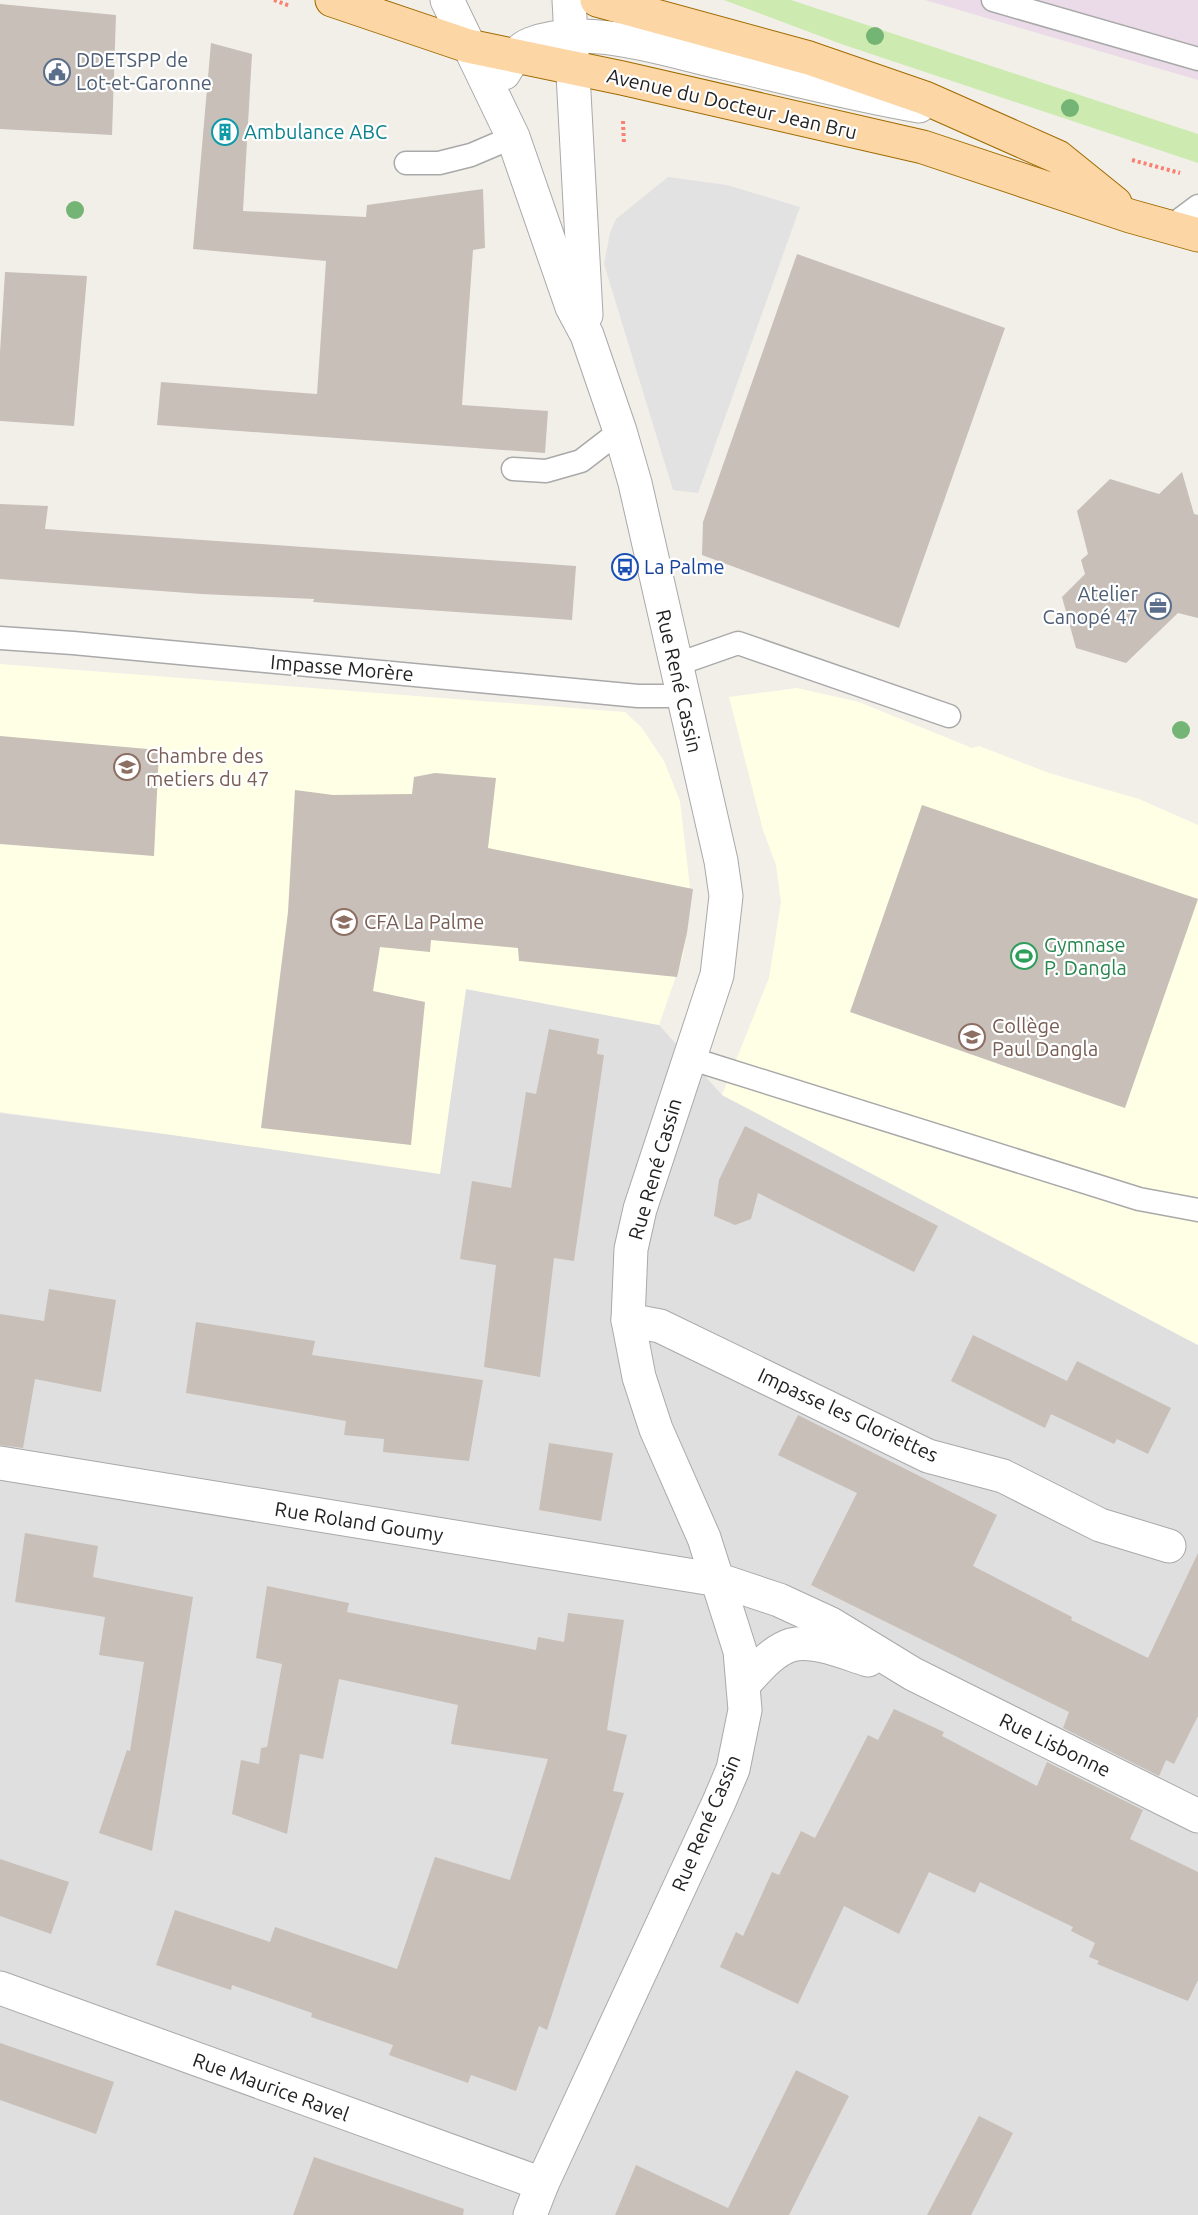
<svg xmlns="http://www.w3.org/2000/svg" width="1198" height="2215" viewBox="0 0 1198 2215" font-family="Ubuntu,sans-serif">
<rect width="100%" height="100%" fill="#f2efe9"/>
<path fill="#e0dfdf" d="M 466,989 L 659,1025 L 722,1095 L 1198,1345 L 1198,2215 L 0,2215 L 0,1113 L 437,1169 Z"/>
<path fill="#ebdbe8" d="M 925,0 L 1198,0 L 1198,80 Z"/>
<g fill="#ffffe5">
<path d="M 0,664 L 625,712 L 641,727 L 664,761 L 680,801 L 690,888 L 690,911 L 683,956 L 659,1025 L 466,989 L 440,1174 L 159,1133 L 0,1112 Z"/>
<path d="M 797,688 L 859,702 L 972,748 L 979,746 L 1049,773 L 1139,799 L 1198,825 L 1198,1345 L 722,1095 L 769,978 L 781,902 L 776,865 L 763,830 L 729,697 Z"/>
</g>
<path fill="#cdebb0" d="M 724,0 L 791,0 L 1198,134 L 1198,163 L 844,45 Z"/>
<path fill="#e2e2e2" d="M 668,177 L 727,185 L 800,207 L 698,493 L 673,490 L 604,264 L 610,233 L 616,219 Z"/>
<g fill="#c7bfb8">
<path d="M 0,4 L 116,15 L 112,135 L 0,129 Z"/>
<path d="M 211,43 L 252,54 L 243,211 L 366,217 L 367,205 L 483,189 L 485,248 L 473,250 L 462,405 L 548,411 L 545,453 L 157,425 L 161,382 L 317,394 L 326,261 L 193,249 Z"/>
<path d="M 797,254 L 1005,328 L 899,628 L 702,555 L 703,522 Z"/>
<path d="M 5,272 L 87,276 L 74,426 L 0,421 L 0,352 Z"/>
<path d="M 1182,472 L 1194,514 L 1198,515 L 1198,618 L 1178,613 L 1126,663 L 1076,648 L 1062,597 L 1085,574 L 1081,560 L 1088,554 L 1077,511 L 1110,479 L 1159,494 Z"/>
<path d="M 0,504 L 48,506 L 45,529 L 576,566 L 572,620 L 313,602 L 314,599 L 201,594 L 0,579 Z"/>
<path d="M 0,736 L 159,750 L 154,856 L 0,844 Z"/>
<path d="M 435,773 L 496,778 L 488,848 L 693,889 L 687,933 L 677,977 L 519,961 L 518,948 L 431,940 L 430,952 L 380,947 L 373,991 L 425,1002 L 411,1145 L 261,1128 L 288,912 L 295,790 L 333,795 L 412,794 L 414,777 Z"/>
<path d="M 922,805 L 1198,899 L 1125,1108 L 850,1012 Z"/>
<path d="M 549,1029 L 599,1039 L 597,1054 L 604,1055 L 574,1261 L 554,1258 L 540,1377 L 484,1367 L 496,1265 L 460,1259 L 472,1181 L 511,1188 L 526,1092 L 536,1094 Z"/>
<path d="M 745,1126 L 938,1226 L 914,1272 L 758,1193 L 751,1219 L 735,1225 L 714,1216 L 719,1180 Z"/>
<path d="M 49,1289 L 116,1300 L 101,1392 L 35,1379 L 23,1448 L 0,1445 L 0,1314 L 44,1321 Z"/>
<path d="M 196,1322 L 315,1341 L 312,1355 L 483,1380 L 469,1461 L 383,1452 L 384,1439 L 344,1435 L 346,1421 L 186,1393 Z"/>
<path d="M 973,1335 L 1067,1381 L 1077,1361 L 1171,1408 L 1148,1454 L 1117,1439 L 1114,1444 L 1051,1414 L 1045,1428 L 951,1381 Z"/>
<path d="M 798,1415 L 997,1515 L 973,1566 L 1072,1617 L 1071,1620 L 1148,1658 L 1198,1553 L 1198,1716 L 1174,1764 L 1166,1760 L 1159,1776 L 1063,1728 L 1069,1712 L 811,1585 L 857,1493 L 778,1455 Z"/>
<path d="M 549,1443 L 613,1453 L 601,1521 L 539,1510 Z"/>
<path d="M 25,1533 L 98,1546 L 93,1577 L 193,1597 L 152,1851 L 99,1833 L 127,1750 L 130,1751 L 144,1662 L 99,1655 L 105,1617 L 15,1602 Z"/>
<path d="M 267,1586 L 349,1603 L 347,1612 L 536,1650 L 538,1637 L 564,1642 L 568,1613 L 624,1620 L 607,1730 L 627,1735 L 613,1791 L 624,1793 L 547,2030 L 539,2026 L 516,2091 L 471,2075 L 468,2083 L 389,2055 L 393,2045 L 311,2017 L 312,2013 L 232,1985 L 231,1990 L 156,1965 L 175,1910 L 270,1942 L 275,1927 L 397,1969 L 435,1857 L 510,1880 L 548,1759 L 451,1744 L 458,1705 L 339,1679 L 323,1759 L 300,1754 L 287,1834 L 232,1814 L 241,1760 L 259,1764 L 261,1748 L 267,1747 L 282,1664 L 256,1658 Z"/>
<path d="M 894,1709 L 944,1732 L 942,1736 L 1037,1786 L 1047,1762 L 1143,1810 L 1130,1839 L 1198,1872 L 1198,1980 L 1188,2001 L 1097,1964 L 1099,1961 L 1089,1957 L 1095,1943 L 1071,1931 L 1073,1927 L 980,1882 L 975,1893 L 929,1872 L 899,1934 L 844,1906 L 798,2004 L 720,1967 L 736,1932 L 743,1936 L 772,1872 L 779,1875 L 801,1831 L 815,1838 L 868,1735 L 878,1740 Z"/>
<path d="M 0,1859 L 69,1882 L 51,1934 L 0,1916 Z"/>
<path d="M 0,2043 L 114,2082 L 96,2134 L 0,2100 Z"/>
<path d="M 796,2070 L 849,2096 L 789,2215 L 615,2215 L 636,2165 L 728,2208 Z"/>
<path d="M 979,2116 L 1013,2133 L 971,2215 L 927,2215 Z"/>
<path d="M 314,2157 L 464,2209 L 463,2215 L 293,2215 Z"/>
</g>
<g fill="none" stroke-linecap="round" stroke-linejoin="round">
<defs>
<g id="service">
<path d="M 993,0 L 1198,59"/>
<path d="M 406,163 L 439,163 L 471,155 L 513,137"/>
<path d="M 1170,227 L 1198,206"/>
<path d="M 513,469 L 546,471 L 581,461 L 620,431"/>
<path d="M 0,638 L 73,643 L 638,696 L 684,696"/>
<path d="M 675,665 L 738,643 L 949,716"/>
<path d="M 689,1058 L 1139,1199 L 1198,1210"/>
</g>
<g id="minor">
<path d="M 628,1320 L 660,1326 L 928,1456 L 1003,1476 L 1100,1525 L 1169,1546"/>
<path d="M 0,1463 L 719,1580 L 779,1600 L 831,1624 L 913,1674 L 1198,1816"/>
<path d="M 744,1684 C 757,1670 772,1651 791,1645 C 815,1639 845,1653 868,1660"/>
<path d="M 0,1988 L 542,2184"/>
</g>
<g id="tertiary">
<path d="M 447,0 L 513,137 L 572,307 L 587,335 L 620,431 L 635,483 L 721,861 L 726,896 L 717,975 L 640,1209 L 631,1249 L 628,1320 L 639,1377 L 656,1429 L 704,1538 L 740,1651 L 745,1710 L 733,1769 L 719,1802 L 542,2184 L 530,2215"/>
<path d="M 569,0 L 586,315"/>
<path d="M 504,73 C 511,61 518,49 531,44 C 588,22 667,51 724,63 C 789,78 854,95 919,106"/>
</g>
<g id="primary">
<path d="M 332,0 L 468,46 L 622,78 L 923,147 L 1130,216 L 1198,235"/>
<path d="M 597,0 L 809,58 L 925,98 L 1058,157 L 1115,203"/>
</g>
</defs>
<use href="#service" stroke="#a9a9a9" stroke-width="25"/>
<use href="#minor" stroke="#a9a9a9" stroke-width="35"/>
<use href="#tertiary" stroke="#a9a9a9" stroke-width="35"/>
<use href="#primary" stroke="#a06b00" stroke-width="35"/>
<g stroke="#fa8072" stroke-width="4" stroke-dasharray="3 3" stroke-linecap="butt">
<path d="M 274,0 L 290,6"/>
<path d="M 623,121 L 624,145"/>
<path d="M 1132,160 L 1180,173"/>
</g>
<use href="#service" stroke="#fff" stroke-width="22"/>
<use href="#minor" stroke="#fff" stroke-width="33"/>
<use href="#tertiary" stroke="#fff" stroke-width="33"/>
<use href="#primary" stroke="#fcd6a4" stroke-width="33"/>
</g>
<g fill="#74b475">
<circle cx="875" cy="36" r="9"/>
<circle cx="1070" cy="108" r="9"/>
<circle cx="75" cy="210" r="9"/>
<circle cx="1181" cy="730" r="9"/>
</g>
<defs>
<symbol id="civic-ring" viewBox="-11 -11 22 22"><circle r="9.5" fill="#fff" stroke="#5c6f8a" stroke-width="1.5"/><path d="M-.6-6.5H3V-4.5H.6V-3L4-1V1h2V6H-6V1h2V-1L-.6-3ZM-1.2 2.5V6h2.4V2.5Z" fill="#5c6f8a"/></symbol>
<symbol id="building-ring" viewBox="-11 -11 22 22"><circle r="9.5" fill="#fff" stroke="#0f9aa8" stroke-width="1.5"/><path d="M-4-6H4V6H1V3H-1V6H-4ZM-2.5-4.3h1.7v1.8h-1.7ZM.8-4.3h1.7v1.8H.8ZM-2.5-1h1.7V.8h-1.7ZM.8-1h1.7V.8H.8Z" fill="#0f9aa8"/></symbol>
<symbol id="bus-ring" viewBox="-11 -11 22 22"><circle r="9.5" fill="#fff" stroke="#1a4fb4" stroke-width="1.5"/><path d="M-5-6H5V4H4V6H2V4H-2V6H-4V4H-5ZM-3.5-4V0h7V-4ZM-3.5 1.2v1.5H-2V1.2ZM2 1.2v1.5H3.5V1.2Z" fill="#1a4fb4"/></symbol>
<symbol id="office-ring" viewBox="-11 -11 22 22"><circle r="9.5" fill="#fff" stroke="#5c6f8a" stroke-width="1.5"/><path d="M-6-3h4V-5.5h4V-3h4V5H-6ZM-1-4.5V-3h2v-1.5ZM-6 0V1H6V0Z" fill="#5c6f8a"/></symbol>
<symbol id="university-ring" viewBox="-11 -11 22 22"><circle r="9.5" fill="#fff" stroke="#8d6e63" stroke-width="1.5"/><path d="M0-5L7-2L0 1L-7-2ZM-4 1L0 2.5L4 1V4Q0 6-4 4Z" fill="#8d6e63"/></symbol>
<symbol id="school-ring" viewBox="-11 -11 22 22"><circle r="9.5" fill="#fff" stroke="#8d6e63" stroke-width="1.5"/><path d="M0-5L7-2L0 1L-7-2ZM-4 1L0 2.5L4 1V4Q0 6-4 4Z" fill="#8d6e63"/></symbol>
<symbol id="stadium-ring" viewBox="-11 -11 22 22"><circle r="9.5" fill="#fff" stroke="#2e9e5b" stroke-width="1.5"/><path d="M0-5a6.5 5 0 1 0 0 10a6.5 5 0 1 0 0-10ZM-3.5-1.8h7v3.6h-7Z" fill="#2e9e5b"/></symbol>
</defs>
<g fill-rule="evenodd">
<use href="#civic-ring" x="42" y="57" width="30" height="30"/>
<use href="#building-ring" x="210" y="117" width="30" height="30"/>
<use href="#bus-ring" x="610" y="552" width="30" height="30"/>
<use href="#office-ring" x="1143" y="591" width="30" height="30"/>
<use href="#university-ring" x="112" y="752" width="30" height="30"/>
<use href="#school-ring" x="329" y="907" width="30" height="30"/>
<use href="#stadium-ring" x="1009" y="941" width="30" height="30"/>
<use href="#school-ring" x="957" y="1022" width="30" height="30"/>
</g>
<g text-anchor="middle" stroke-width="4.5" stroke-linejoin="round" paint-order="stroke">
<g font-size="20" fill="#4e5e75" stroke="#fff" text-anchor="start">
<text x="76" y="67">DDETSPP de<tspan x="76" dy="23">Lot-et-Garonne</tspan></text>
<text x="1138" y="601" text-anchor="end">Atelier<tspan x="1138" dy="23">Canopé 47</tspan></text>
</g>
<g font-size="20" fill="#222" stroke="#fff">
<text transform="translate(732 104) rotate(13)" y="7">Avenue du Docteur Jean Bru</text>
<text transform="translate(342 668) rotate(5)" y="7">Impasse Morère</text>
<text transform="translate(679 681) rotate(77)" y="7">Rue René Cassin</text>
<text transform="translate(655 1169) rotate(-74)" y="7">Rue René Cassin</text>
<text transform="translate(848 1415) rotate(25)" y="7">Impasse les Gloriettes</text>
<text transform="translate(359 1522) rotate(9)" y="7">Rue Roland Goumy</text>
<text transform="translate(1055 1745) rotate(26)" y="7">Rue Lisbonne</text>
<text transform="translate(706 1823) rotate(-67)" y="7">Rue René Cassin</text>
<text transform="translate(271 2087) rotate(20)" y="7">Rue Maurice Ravel</text>
</g>
<g font-size="20" fill="#0d838f" stroke="#fff" text-anchor="start">
<text x="244" y="139">Ambulance ABC</text>
</g>
<g font-size="20" fill="#164399" stroke="#fff" text-anchor="start">
<text x="644" y="574">La Palme</text>
</g>
<g font-size="20" fill="#785e54" stroke="#fff" text-anchor="start">
<text x="146" y="763">Chambre des<tspan x="146" dy="23">metiers du 47</tspan></text>
<text x="364" y="929">CFA La Palme</text>
<text x="992" y="1033">Collège<tspan x="992" dy="23">Paul Dangla</tspan></text>
</g>
<g font-size="20" fill="#27864d" stroke="#fff" text-anchor="start">
<text x="1044" y="952">Gymnase<tspan x="1044" dy="23">P. Dangla</tspan></text>
</g>
</g>
</svg>
